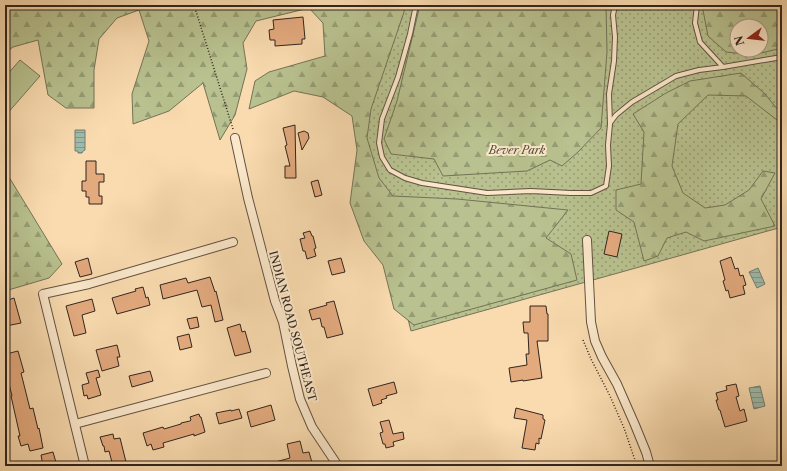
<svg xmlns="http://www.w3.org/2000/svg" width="787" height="471" viewBox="0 0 787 471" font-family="'Libre Caslon Text',serif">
<defs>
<pattern id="grass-dots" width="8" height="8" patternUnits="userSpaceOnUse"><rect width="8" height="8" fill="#b8c18f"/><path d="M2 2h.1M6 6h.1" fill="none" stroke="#969d74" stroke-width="1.8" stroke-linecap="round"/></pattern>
<pattern id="forest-firs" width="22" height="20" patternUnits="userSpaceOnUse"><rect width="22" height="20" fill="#b8c18f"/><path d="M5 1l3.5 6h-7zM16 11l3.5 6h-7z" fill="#969d74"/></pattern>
<pattern id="water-rules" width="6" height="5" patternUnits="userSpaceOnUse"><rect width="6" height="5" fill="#9ebbaa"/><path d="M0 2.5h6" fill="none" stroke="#81988a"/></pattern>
</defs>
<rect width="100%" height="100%" fill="#f9dbaf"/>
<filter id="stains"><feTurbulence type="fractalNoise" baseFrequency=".005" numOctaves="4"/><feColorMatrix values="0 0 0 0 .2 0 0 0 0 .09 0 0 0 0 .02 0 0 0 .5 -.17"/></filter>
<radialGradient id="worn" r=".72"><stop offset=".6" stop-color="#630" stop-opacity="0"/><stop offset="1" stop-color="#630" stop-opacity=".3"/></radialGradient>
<path fill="url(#grass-dots)" stroke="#747356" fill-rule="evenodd" d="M 330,5 L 782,5 L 782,227 L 411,331 ZM 737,26 L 761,26 L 761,50 L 737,50 Z"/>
<g fill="url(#forest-firs)" stroke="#747356" fill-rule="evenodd">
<path d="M 5,5 L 405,5 L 404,12 L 371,109 L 367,138 L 379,178 L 393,196 L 457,199 L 568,210 L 546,238 L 571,254 L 577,280 L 414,325 L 394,309 L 383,265 L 364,241 L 350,203 L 357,150 L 352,116 L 323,97 L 294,91 L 249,109 L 255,81 L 269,72 L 325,56 L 323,23 L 309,8 L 256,21 L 243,43 L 247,69 L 235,115 L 220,140 L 203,83 L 169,111 L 133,124 L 132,94 L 149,41 L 139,10 L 117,18 L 99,39 L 94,70 L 94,108 L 66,108 L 48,95 L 38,40 L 13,47 L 5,53 Z"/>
<path d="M 420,5 L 606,5 L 607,52 L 601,128 L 578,152 L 562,166 L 550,160 L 527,171 L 443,176 L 434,159 L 391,154 L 384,139 L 397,101 Z"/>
<path d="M 702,5 L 782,5 L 782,48 L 753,55 L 726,52 L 708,36 ZM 737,26 L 761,26 L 761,50 L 737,50 Z"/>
<path d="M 741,73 L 765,94 L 782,115 L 782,116 L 777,120 L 746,96 L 708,95 L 678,124 L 672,166 L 683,193 L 705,208 L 725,205 L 749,190 L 763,171 L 775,173 L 761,199 L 775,226 L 704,241 L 686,232 L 667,238 L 658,256 L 644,261 L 634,222 L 616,210 L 616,190 L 641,184 L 644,132 L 633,114 L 666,93 L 690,81 Z"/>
<path d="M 5,168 L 9,177 L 62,264 L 49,278 L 5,291 Z"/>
</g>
<path fill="#b8c18f" stroke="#747356" d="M 20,60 L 40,76 L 6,115 L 5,114 L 5,77 Z"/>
<g fill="url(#water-rules)" stroke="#727f72">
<path d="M 75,130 L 85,130 L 85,150 L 83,151 L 82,153 L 78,153 L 78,151 L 75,151 Z"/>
<path d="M 758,268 L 765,284 L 757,288 L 749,272 Z"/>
<path d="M 760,386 L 765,406 L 754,409 L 749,388 Z"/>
</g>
<g fill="#e3aa7e" stroke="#31251e">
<path d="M 303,17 L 305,39 L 302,39 L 302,44 L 275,46 L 275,40 L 270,40 L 269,30 L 274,29 L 273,20 Z"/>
<path d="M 295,125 L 296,178 L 285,178 L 285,166 L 290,166 L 285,146 L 287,145 L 283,128 Z"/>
<path d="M 304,131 L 308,133 L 309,138 L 302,150 L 298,133 Z"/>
<path d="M 86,161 L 96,161 L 96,174 L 104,174 L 104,182 L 99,182 L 99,196 L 102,196 L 102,204 L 89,204 L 89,197 L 86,197 L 86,191 L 82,191 L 82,181 L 86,181 Z"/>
<path d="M 318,180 L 322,195 L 315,197 L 311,182 Z"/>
<path d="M 310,231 L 312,236 L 313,236 L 316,248 L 314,249 L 316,256 L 307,259 L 305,251 L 303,251 L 300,239 L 305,238 L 303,233 Z"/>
<path d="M 609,231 L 622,234 L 617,257 L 604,254 Z"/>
<path d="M 731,257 L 735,269 L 738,268 L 740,276 L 743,275 L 746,285 L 743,286 L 745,294 L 730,298 L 728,290 L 726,291 L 723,281 L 725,280 L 720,261 Z"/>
<path d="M 88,258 L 92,274 L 80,277 L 75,262 Z"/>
<path d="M 341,258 L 345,272 L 332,275 L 328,261 Z"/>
<path d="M 210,277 L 215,292 L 216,291 L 223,320 L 215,322 L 211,305 L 202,307 L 197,290 L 163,299 L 160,285 L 186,278 L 188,283 Z"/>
<path d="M 143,287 L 146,298 L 148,297 L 150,305 L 117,314 L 112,298 L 136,291 L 135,289 Z"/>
<path d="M 14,298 L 21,323 L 6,326 L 5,321 L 5,310 L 7,310 L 5,301 Z"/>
<path d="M 92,299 L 95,311 L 82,315 L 86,333 L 74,336 L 66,306 Z"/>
<path d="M 334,301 L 343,334 L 327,338 L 324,327 L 322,327 L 320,318 L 312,320 L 309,310 L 327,305 L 326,303 Z"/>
<path d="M 530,306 L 546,306 L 547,314 L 548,314 L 548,341 L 537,341 L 542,378 L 523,381 L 523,380 L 511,382 L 509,368 L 527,365 L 526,354 L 529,354 L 528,333 L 524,333 L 523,322 L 530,322 Z"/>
<path d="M 197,317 L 199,327 L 190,329 L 187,319 Z"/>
<path d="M 240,324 L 242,332 L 245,331 L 251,352 L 235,356 L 227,328 Z"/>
<path d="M 189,334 L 192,347 L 180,350 L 177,337 Z"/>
<path d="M 117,345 L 120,357 L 117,357 L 119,366 L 102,371 L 96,350 Z"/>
<path d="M 18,351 L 24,372 L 21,373 L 30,409 L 33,408 L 38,429 L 39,428 L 43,448 L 30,451 L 28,444 L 21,446 L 18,436 L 20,436 L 11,396 L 12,396 L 5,367 L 9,366 L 6,354 Z"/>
<path d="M 98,370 L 100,377 L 96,378 L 101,395 L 88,399 L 87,395 L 84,396 L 82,385 L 89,383 L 86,373 Z"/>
<path d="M 150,371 L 153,381 L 132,387 L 129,376 Z"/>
<path d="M 394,382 L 397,393 L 386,396 L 387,398 L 381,400 L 382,403 L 373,406 L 368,389 Z"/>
<path d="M 736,384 L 739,396 L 736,397 L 740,411 L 744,409 L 747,421 L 725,427 L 720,410 L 719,410 L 716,400 L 718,400 L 716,393 L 727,390 L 726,386 Z"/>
<path d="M 271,405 L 275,420 L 251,427 L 247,412 Z"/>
<path d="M 516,408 L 543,415 L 543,419 L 545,420 L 541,439 L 539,438 L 539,444 L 536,443 L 535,450 L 522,448 L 527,420 L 514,418 Z"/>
<path d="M 239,409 L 242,418 L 219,424 L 216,413 L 231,410 L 231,411 Z"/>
<path d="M 199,414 L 200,417 L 201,417 L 205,432 L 194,436 L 194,434 L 163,443 L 164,447 L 153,450 L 151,444 L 147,446 L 143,433 L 163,427 L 164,429 L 181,424 L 181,423 L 190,421 L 191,420 L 190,417 Z"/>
<path d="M 389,420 L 393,434 L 403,432 L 404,439 L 393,442 L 394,446 L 386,448 L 385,444 L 383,444 L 380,433 L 383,432 L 380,422 Z"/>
<path d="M 113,434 L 114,439 L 120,438 L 126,462 L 121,463 L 122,466 L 113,466 L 109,451 L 105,452 L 104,446 L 103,446 L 100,437 Z"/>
<path d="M 300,441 L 303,453 L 309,452 L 313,466 L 269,466 L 268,464 L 290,458 L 287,444 Z"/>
<path d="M 53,452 L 57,466 L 43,466 L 41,455 Z"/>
</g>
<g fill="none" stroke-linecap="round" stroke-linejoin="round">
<defs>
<g id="lane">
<path d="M 416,5 L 410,34 L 398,77 L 382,119 L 379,143 L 382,157 L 390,170 L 405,178 L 422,183 L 487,193 L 531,191 L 571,193 L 591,193 L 606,186 L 609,166 L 608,145 L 610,124 L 609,94 L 614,61 L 615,37 L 613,15 L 615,5"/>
<path d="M 697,5 L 695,23 L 700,42 L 723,67 L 782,57"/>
<path d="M 610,123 L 616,115 L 632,102 L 676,76 L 699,70 L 723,67"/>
</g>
<g id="street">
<path d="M 235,138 L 248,198 L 275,301 L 283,322 L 292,366 L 300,399 L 312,427 L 338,466"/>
<path d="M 587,240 L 591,322 L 595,341 L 602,357 L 617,384 L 635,425 L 646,452 L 650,466"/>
<path d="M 75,424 L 266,373"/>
<path d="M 85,466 L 43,294 L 89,284 L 233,242"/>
</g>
</defs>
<use href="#lane" stroke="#635242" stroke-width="6"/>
<use href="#street" stroke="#635242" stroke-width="10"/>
<g stroke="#31251e" stroke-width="1.5" stroke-dasharray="1 2" stroke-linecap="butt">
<path d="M 194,5 L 233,129"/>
<path d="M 5,15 L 7,14 L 9,5"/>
<path d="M 583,340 L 591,359 L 610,396 L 624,428 L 637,466"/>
</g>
<use href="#lane" stroke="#fbe8cb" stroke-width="4"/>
<use href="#street" stroke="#fbe8cb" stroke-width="8"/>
</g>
<g text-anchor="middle" stroke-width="4" stroke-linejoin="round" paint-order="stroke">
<g font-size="11" font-style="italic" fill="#534c3a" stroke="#fbe8cb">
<text x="517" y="154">Bever Park</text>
</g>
<g font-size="11" fill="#31251e" stroke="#fbe8cb">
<text transform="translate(293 326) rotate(75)" y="4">INDIAN ROAD SOUTHEAST</text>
</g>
</g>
<rect width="787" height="471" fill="none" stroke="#f9dbaf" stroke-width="20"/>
<rect x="6" y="6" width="775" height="459" fill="none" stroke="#31251e" stroke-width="2"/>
<rect x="10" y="10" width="767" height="451" fill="none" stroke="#31251e"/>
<g transform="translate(749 38) rotate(255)"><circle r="19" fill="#fbe8cb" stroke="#aa9a86"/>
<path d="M0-3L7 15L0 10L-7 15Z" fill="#8f2418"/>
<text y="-6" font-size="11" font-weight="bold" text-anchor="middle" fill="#31251e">N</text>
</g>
<rect width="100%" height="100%" filter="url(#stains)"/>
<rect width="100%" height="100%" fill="url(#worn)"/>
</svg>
